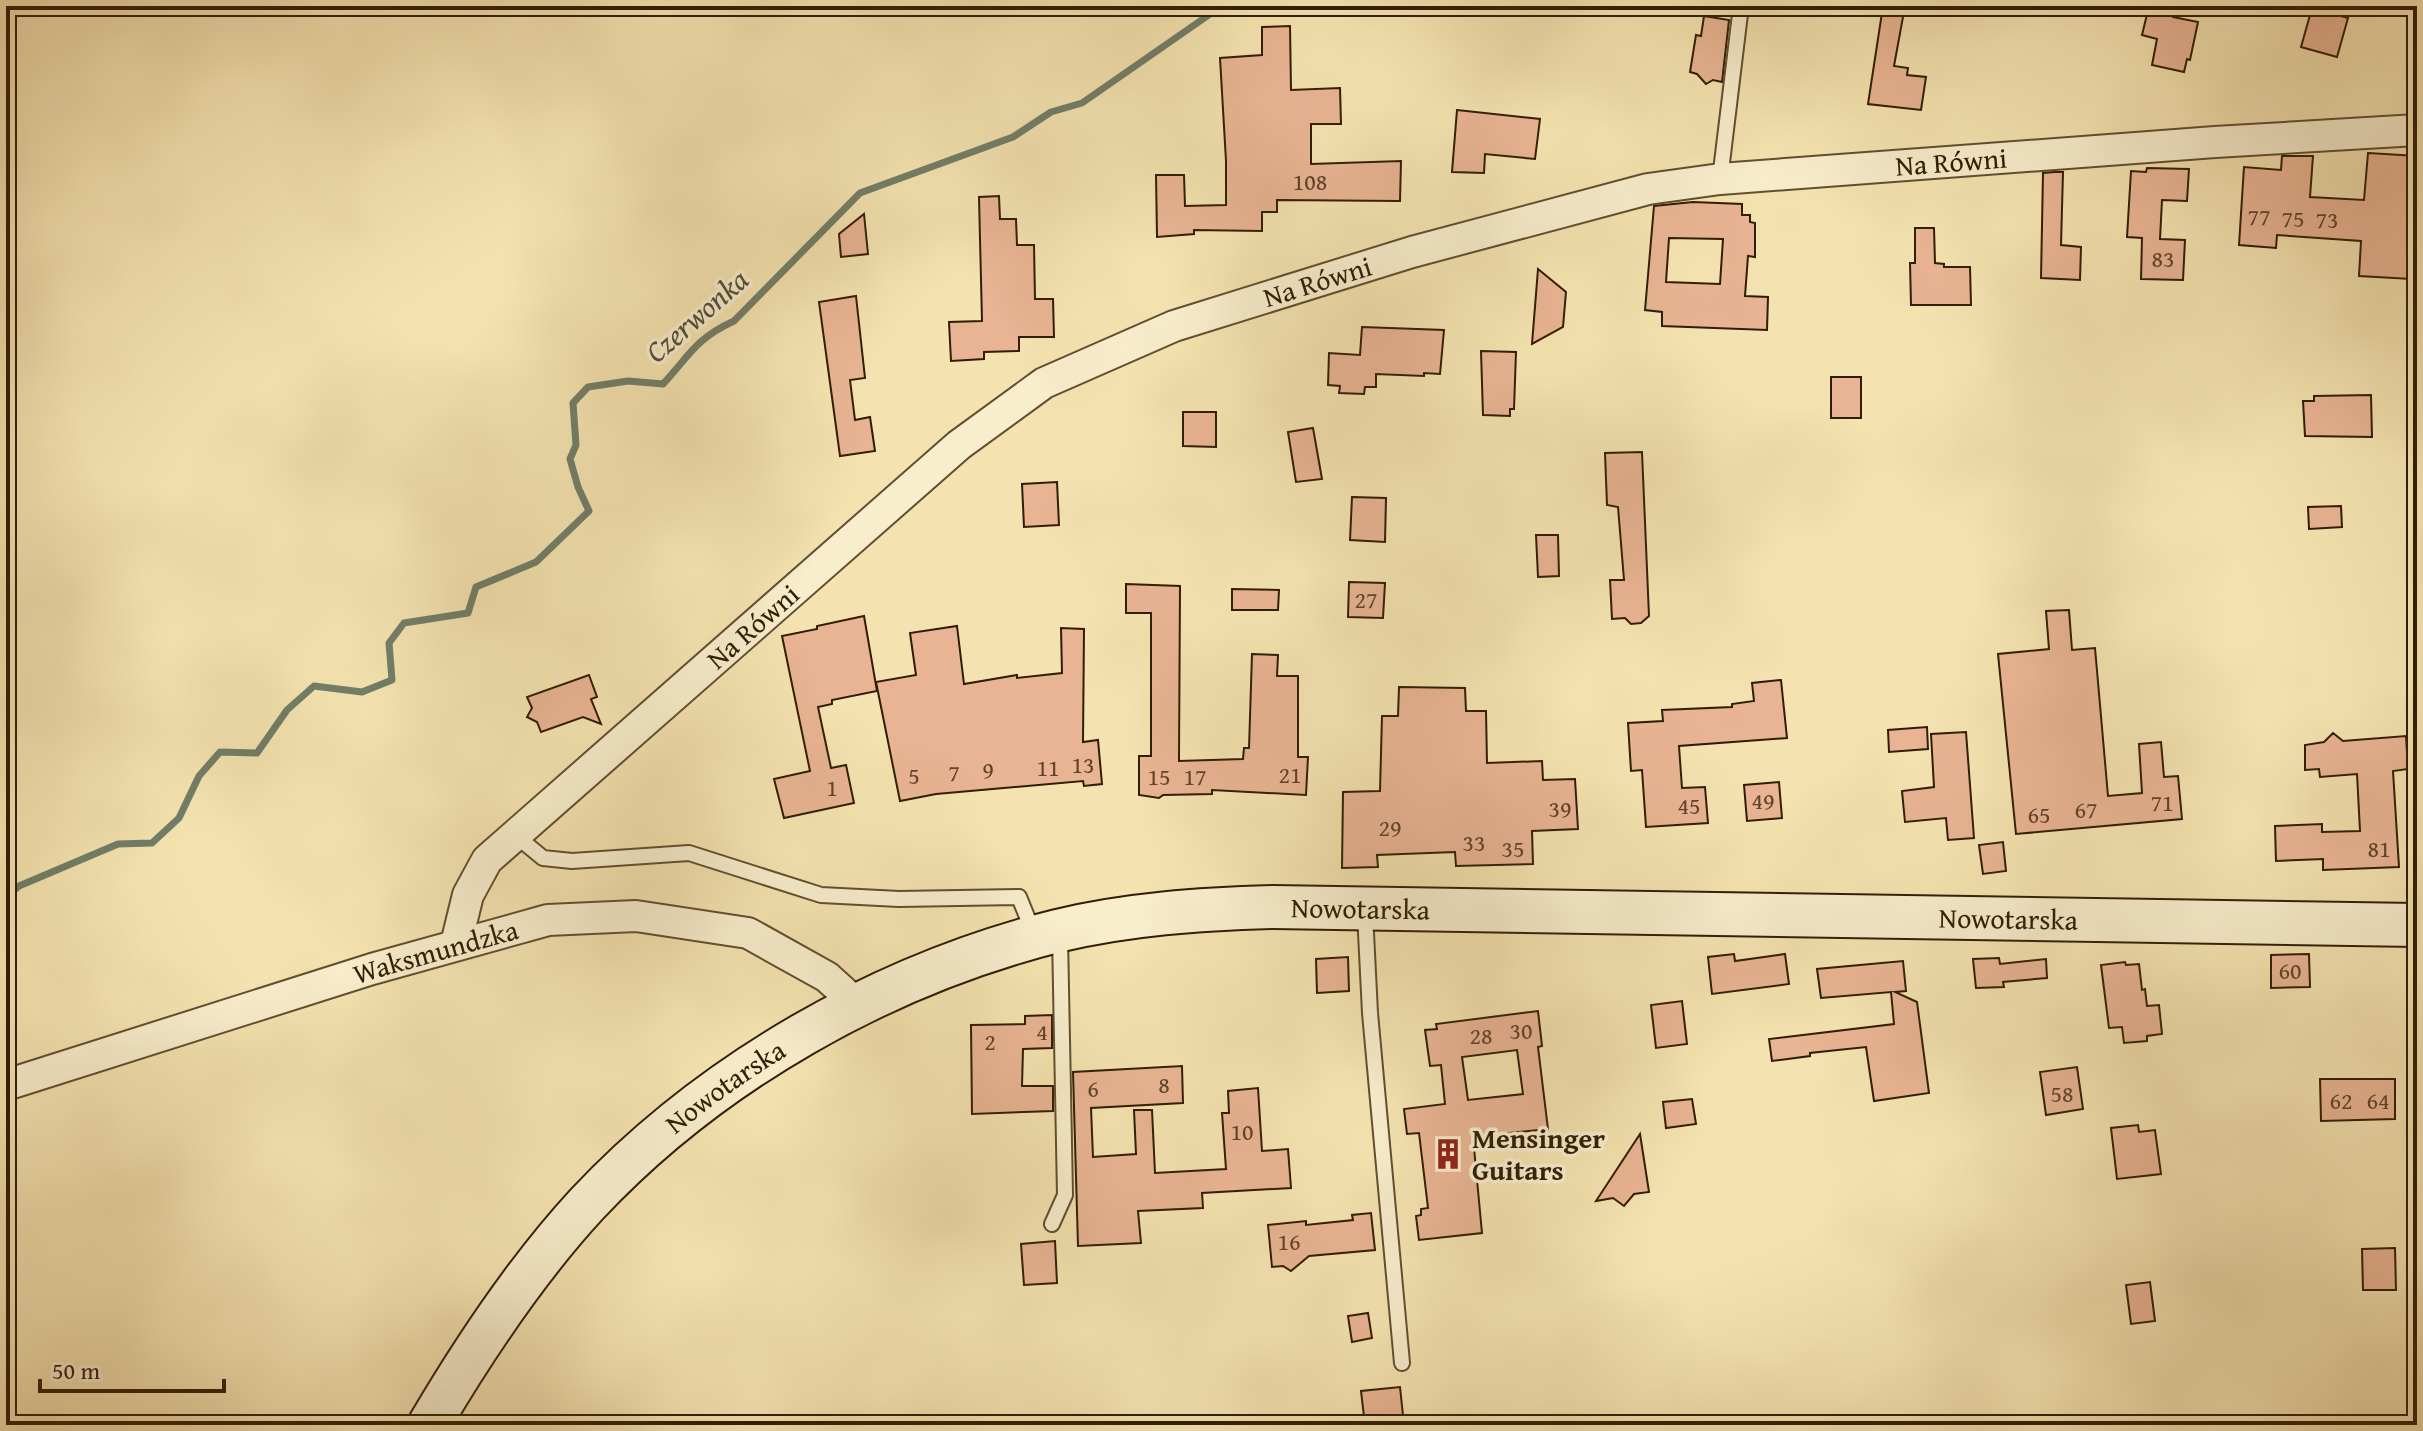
<svg xmlns="http://www.w3.org/2000/svg" width="2423" height="1431" viewBox="0 0 2423 1431" font-family="'Gentium Book Plus',serif">
<rect width="100%" height="100%" fill="#f4e3b0"/>
<filter id="stains"><feTurbulence type="fractalNoise" baseFrequency=".0025" numOctaves="4"/><feColorMatrix values="0 0 0 0 .2 0 0 0 0 .09 0 0 0 0 .02 0 0 0 .5 -.17"/></filter>
<radialGradient id="worn" r=".72"><stop offset=".6" stop-color="#630" stop-opacity="0"/><stop offset="1" stop-color="#630" stop-opacity=".3"/></radialGradient>
<g fill="none" stroke-linecap="round" stroke-linejoin="round">
<path stroke="#717e68" stroke-width="7" d="M 6,897 L 19,886 L 118,844 L 152,843 L 179,818 L 199,776 L 220,752 L 257,753 L 287,710 L 314,686 L 362,692 L 392,680 L 389,643 L 404,623 L 468,613 L 476,587 L 536,562 L 589,511 L 578,487 L 570,459 L 576,445 L 573,403 L 588,387 L 628,381 L 663,384 C 690,355 695,339 734,321 L 860,193 L 1013,137 L 1051,112 L 1082,103 L 1213,12 L 1227,6"/>
</g>
<g fill="#e9b493" stroke="#311d06" stroke-width="2" fill-rule="evenodd">
<path d="M 1883,6 L 1905,6 L 1894,66 L 1908,68 L 1907,75 L 1926,77 L 1921,110 L 1868,104 Z"/>
<path d="M 2149,6 L 2176,6 L 2173,17 L 2198,22 L 2190,60 L 2187,59 L 2184,72 L 2152,65 L 2157,39 L 2142,35 Z"/>
<path d="M 2312,8 L 2348,18 L 2337,57 L 2301,47 Z"/>
<path d="M 1704,16 L 1729,20 L 1722,82 L 1713,80 L 1706,84 L 1697,74 L 1690,72 L 1696,35 L 1701,36 Z"/>
<path d="M 1290,26 L 1291,90 L 1340,88 L 1341,124 L 1311,124 L 1311,164 L 1401,161 L 1400,201 L 1277,200 L 1277,212 L 1262,212 L 1262,231 L 1194,230 L 1194,234 L 1157,237 L 1156,175 L 1184,175 L 1185,206 L 1226,205 L 1226,161 L 1220,58 L 1262,55 L 1262,27 Z"/>
<path d="M 1457,110 L 1540,119 L 1535,159 L 1485,154 L 1484,173 L 1452,172 Z"/>
<path d="M 2368,153 L 2417,156 L 2417,265 L 2412,265 L 2411,279 L 2359,276 L 2361,241 L 2277,235 L 2276,248 L 2239,245 L 2244,167 L 2281,170 L 2282,156 L 2313,156 L 2310,197 L 2364,200 Z"/>
<path d="M 2147,168 L 2189,169 L 2187,201 L 2162,200 L 2160,239 L 2185,240 L 2183,280 L 2141,279 L 2142,238 L 2127,237 L 2131,171 L 2146,172 Z"/>
<path d="M 2054,172 L 2063,172 L 2061,245 L 2081,247 L 2080,280 L 2041,278 L 2043,173 Z"/>
<path d="M 999,196 L 1000,219 L 1016,219 L 1017,245 L 1034,245 L 1035,299 L 1053,299 L 1054,337 L 1019,337 L 1019,351 L 984,352 L 984,359 L 951,361 L 949,322 L 982,321 L 979,197 Z"/>
<path d="M 1693,202 L 1742,204 L 1742,215 L 1750,215 L 1750,222 L 1755,223 L 1755,257 L 1748,256 L 1745,296 L 1768,297 L 1767,330 L 1662,326 L 1662,312 L 1645,310 L 1654,206 ZM 1669,238 L 1723,239 L 1720,284 L 1666,282 Z"/>
<path d="M 864,214 L 868,254 L 841,257 L 839,234 Z"/>
<path d="M 1915,228 L 1934,228 L 1935,263 L 1944,264 L 1944,267 L 1970,267 L 1971,305 L 1911,305 L 1910,263 L 1915,263 Z"/>
<path d="M 1538,269 L 1566,292 L 1563,327 L 1532,344 Z"/>
<path d="M 856,296 L 865,378 L 850,380 L 855,420 L 870,417 L 875,451 L 840,456 L 819,302 Z"/>
<path d="M 1362,327 L 1444,330 L 1440,374 L 1424,373 L 1424,376 L 1376,374 L 1376,387 L 1365,387 L 1364,394 L 1339,393 L 1340,386 L 1328,385 L 1329,353 L 1360,355 Z"/>
<path d="M 1481,351 L 1516,352 L 1514,409 L 1510,409 L 1510,416 L 1483,415 Z"/>
<rect x="1831" y="377" width="30" height="41"/>
<path d="M 2371,395 L 2372,437 L 2305,436 L 2303,401 L 2314,401 L 2314,396 Z"/>
<path d="M 1183,412 L 1216,412 L 1216,447 L 1183,446 Z"/>
<path d="M 1313,428 L 1322,479 L 1296,482 L 1288,432 Z"/>
<path d="M 1642,452 L 1649,616 L 1641,623 L 1631,624 L 1625,618 L 1612,619 L 1610,580 L 1624,580 L 1618,507 L 1607,505 L 1605,453 Z"/>
<path d="M 1057,482 L 1059,525 L 1024,527 L 1022,484 Z"/>
<path d="M 1352,497 L 1386,498 L 1385,542 L 1350,540 Z"/>
<path d="M 2341,506 L 2342,527 L 2309,529 L 2308,507 Z"/>
<path d="M 1536,535 L 1558,535 L 1559,576 L 1538,577 Z"/>
<path d="M 1349,582 L 1385,583 L 1383,618 L 1348,617 Z"/>
<path d="M 1126,584 L 1180,586 L 1179,761 L 1243,759 L 1244,748 L 1249,748 L 1252,654 L 1278,655 L 1277,676 L 1298,676 L 1298,757 L 1308,757 L 1306,795 L 1212,790 L 1212,794 L 1163,795 L 1159,798 L 1139,795 L 1139,756 L 1151,756 L 1151,613 L 1126,613 Z"/>
<path d="M 1232,589 L 1279,590 L 1278,610 L 1232,610 Z"/>
<path d="M 2069,610 L 2072,650 L 2095,648 L 2108,796 L 2142,793 L 2139,744 L 2161,742 L 2164,777 L 2178,776 L 2182,819 L 2016,834 L 1998,654 L 2049,649 L 2046,611 Z"/>
<path d="M 864,616 L 877,691 L 832,700 L 832,704 L 818,707 L 831,768 L 846,765 L 854,803 L 784,818 L 774,779 L 810,771 L 782,636 L 817,629 L 817,626 Z"/>
<path d="M 957,626 L 964,684 L 1017,675 L 1017,678 L 1062,673 L 1061,628 L 1084,629 L 1083,742 L 1098,740 L 1102,784 L 1084,786 L 1083,781 L 936,794 L 900,801 L 876,682 L 916,675 L 910,633 Z"/>
<path d="M 589,675 L 597,697 L 591,699 L 601,724 L 583,717 L 541,732 L 537,722 L 527,717 L 532,708 L 527,697 Z"/>
<path d="M 1781,680 L 1787,738 L 1679,746 L 1682,788 L 1705,787 L 1708,823 L 1646,827 L 1642,770 L 1631,771 L 1628,723 L 1663,721 L 1662,710 L 1732,707 L 1732,704 L 1754,701 L 1752,683 Z"/>
<path d="M 1399,687 L 1465,688 L 1466,711 L 1486,711 L 1487,763 L 1542,761 L 1543,780 L 1575,779 L 1578,829 L 1532,831 L 1533,864 L 1456,866 L 1455,852 L 1377,855 L 1378,867 L 1342,868 L 1343,792 L 1380,791 L 1382,716 L 1398,716 Z"/>
<path d="M 1927,727 L 1928,749 L 1889,752 L 1888,730 Z"/>
<path d="M 1966,732 L 1974,838 L 1948,840 L 1946,818 L 1905,822 L 1902,791 L 1934,787 L 1931,734 Z"/>
<path d="M 2333,733 L 2343,741 L 2406,736 L 2408,769 L 2393,771 L 2399,867 L 2323,870 L 2323,859 L 2276,861 L 2275,826 L 2322,824 L 2322,832 L 2360,831 L 2357,774 L 2320,777 L 2319,769 L 2305,770 L 2305,745 L 2324,742 Z"/>
<path d="M 1779,782 L 1782,818 L 1747,821 L 1744,785 Z"/>
<path d="M 2003,842 L 2006,871 L 1983,874 L 1979,845 Z"/>
<path d="M 1734,954 L 1735,961 L 1785,954 L 1789,984 L 1712,994 L 1708,957 Z"/>
<path d="M 2309,954 L 2310,987 L 2271,988 L 2271,955 Z"/>
<path d="M 1348,957 L 1349,991 L 1317,993 L 1316,959 Z"/>
<path d="M 1999,958 L 2000,964 L 2046,959 L 2047,978 L 2003,982 L 2004,987 L 1976,988 L 1973,959 Z"/>
<path d="M 1903,961 L 1906,991 L 1895,992 L 1917,1002 L 1929,1093 L 1874,1101 L 1866,1047 L 1810,1053 L 1810,1056 L 1772,1061 L 1769,1039 L 1894,1024 L 1891,992 L 1821,998 L 1817,969 Z"/>
<path d="M 2125,962 L 2126,965 L 2139,964 L 2142,990 L 2145,989 L 2147,1006 L 2159,1005 L 2162,1034 L 2147,1036 L 2147,1041 L 2124,1043 L 2122,1027 L 2109,1028 L 2101,965 Z"/>
<path d="M 1682,1001 L 1687,1044 L 1656,1048 L 1651,1005 Z"/>
<path d="M 1538,1011 L 1542,1046 L 1538,1047 L 1548,1129 L 1473,1137 L 1482,1233 L 1419,1240 L 1416,1216 L 1421,1215 L 1421,1209 L 1428,1208 L 1419,1133 L 1407,1134 L 1404,1109 L 1445,1104 L 1441,1065 L 1430,1066 L 1425,1030 L 1437,1029 L 1436,1024 ZM 1517,1050 L 1523,1094 L 1468,1100 L 1462,1057 Z"/>
<path d="M 1052,1015 L 1052,1048 L 1023,1049 L 1022,1086 L 1053,1086 L 1053,1111 L 972,1114 L 971,1025 L 1025,1024 L 1025,1016 Z"/>
<path d="M 1182,1066 L 1183,1103 L 1091,1108 L 1093,1157 L 1136,1154 L 1134,1110 L 1152,1110 L 1155,1173 L 1226,1169 L 1222,1113 L 1229,1113 L 1228,1091 L 1258,1088 L 1262,1151 L 1288,1149 L 1291,1188 L 1202,1193 L 1203,1208 L 1138,1211 L 1141,1243 L 1078,1246 L 1073,1072 Z"/>
<path d="M 2077,1067 L 2083,1109 L 2046,1115 L 2040,1072 Z"/>
<path d="M 2320,1079 L 2395,1079 L 2395,1119 L 2321,1121 Z"/>
<path d="M 1692,1099 L 1696,1124 L 1666,1128 L 1663,1102 Z"/>
<path d="M 2138,1125 L 2139,1132 L 2155,1130 L 2161,1174 L 2117,1179 L 2111,1128 Z"/>
<path d="M 1640,1134 L 1649,1192 L 1634,1194 L 1624,1206 L 1613,1198 L 1596,1201 Z"/>
<path d="M 1371,1213 L 1375,1250 L 1309,1256 L 1291,1271 L 1283,1266 L 1272,1267 L 1268,1225 L 1306,1221 L 1306,1225 L 1353,1220 L 1352,1215 Z"/>
<path d="M 1055,1241 L 1057,1283 L 1024,1285 L 1021,1244 Z"/>
<path d="M 2395,1248 L 2396,1290 L 2363,1290 L 2362,1249 Z"/>
<path d="M 2150,1282 L 2155,1321 L 2131,1324 L 2126,1285 Z"/>
<path d="M 1368,1313 L 1372,1338 L 1352,1342 L 1348,1316 Z"/>
<path d="M 1400,1387 L 1404,1425 L 1365,1425 L 1361,1391 Z"/>
</g>
<g fill="none" stroke-linecap="round" stroke-linejoin="round">
<defs>
<g id="lane">
<path d="M 1720,179 L 1741,6"/>
<path d="M 515,835 L 543,858 L 572,861 L 689,853 L 821,895 L 899,899 L 1019,897 L 1034,934"/>
<path d="M 1365,913 L 1370,1013 L 1402,1363"/>
<path d="M 1052,1224 L 1065,1195 L 1060,936"/>
</g>
<g id="street">
<path id="s1" d="M 456,944 L 468,895 L 487,860 L 959,445 L 1044,383 L 1174,326 L 1412,252 L 1648,189 L 1720,179 L 2215,142 L 2417,130"/>
<path id="s2" d="M 6,1085 L 372,969 L 548,920 L 636,916 L 748,933 L 827,977 L 859,1006"/>
</g>
<g id="secondary">
<path id="s3" d="M 429,1425 C 475,1347 526,1270 587,1204 C 711,1072 882,975 1057,931 C 1127,914 1201,909 1273,907 L 2417,925"/>
</g>
</defs>
<use href="#lane" stroke="#624e30" stroke-width="18"/>
<use href="#street" stroke="#624e30" stroke-width="34"/>
<use href="#secondary" stroke="#311d06" stroke-width="46"/>
<use href="#lane" stroke="#f8edcc" stroke-width="14"/>
<use href="#street" stroke="#f8edcc" stroke-width="30"/>
<use href="#secondary" stroke="#f8edcc" stroke-width="42"/>
</g>
<defs>
<symbol id="building-bare" viewBox="-9 -9 18 18"><path d="M-4-6H4V6H1V3H-1V6H-4ZM-2.5-4.3h1.7v1.8h-1.7ZM.8-4.3h1.7v1.8H.8ZM-2.5-1h1.7V.8h-1.7ZM.8-1h1.7V.8H.8Z" fill="#8f2418" stroke="#f8edcc" stroke-width="2.5" paint-order="stroke"/></symbol>
</defs>
<g fill-rule="evenodd">
<use href="#building-bare" x="1426" y="1132" width="44" height="44"/>
</g>
<g text-anchor="middle" stroke-width="7" stroke-linejoin="round" paint-order="stroke">
<g font-size="24" fill="#5f4329">
<text x="1310" y="190">108</text>
<text x="2259" y="225">77</text>
<text x="2293" y="227">75</text>
<text x="2327" y="228">73</text>
<text x="2163" y="267">83</text>
<text x="1366" y="608">27</text>
<text x="1083" y="773">13</text>
<text x="1048" y="776">11</text>
<text x="988" y="778">9</text>
<text x="954" y="781">7</text>
<text x="1290" y="783">21</text>
<text x="914" y="784">5</text>
<text x="1159" y="785">15</text>
<text x="1195" y="785">17</text>
<text x="832" y="796">1</text>
<text x="1763" y="809">49</text>
<text x="2162" y="811">71</text>
<text x="1689" y="814">45</text>
<text x="1560" y="817">39</text>
<text x="2086" y="818">67</text>
<text x="2039" y="823">65</text>
<text x="1390" y="836">29</text>
<text x="1474" y="851">33</text>
<text x="1513" y="857">35</text>
<text x="2379" y="857">81</text>
<text x="2290" y="979">60</text>
<text x="1521" y="1039">30</text>
<text x="1042" y="1040">4</text>
<text x="1481" y="1044">28</text>
<text x="990" y="1050">2</text>
<text x="1164" y="1093">8</text>
<text x="1093" y="1097">6</text>
<text x="2062" y="1102">58</text>
<text x="2341" y="1109">62</text>
<text x="2378" y="1109">64</text>
<text x="1242" y="1140">10</text>
<text x="1289" y="1250">16</text>
</g>
<g font-size="28" fill="#311d06" stroke="#f8edcc">
<text dy="10" stroke="none"><textPath href="#s1" startOffset="1764">Na Równi</textPath></text>
<text dy="10" stroke="none"><textPath href="#s1" startOffset="1116">Na Równi</textPath></text>
<text dy="10" stroke="none"><textPath href="#s1" startOffset="444">Na Równi</textPath></text>
<text dy="10" stroke="none"><textPath href="#s3" startOffset="1128">Nowotarska</textPath></text>
<text dy="10" stroke="none"><textPath href="#s3" startOffset="1776">Nowotarska</textPath></text>
<text dy="10" stroke="none"><textPath href="#s2" startOffset="450">Waksmundzka</textPath></text>
<text dy="10" stroke="none"><textPath href="#s3" startOffset="454">Nowotarska</textPath></text>
</g>
<g font-size="28" font-weight="bold" fill="#311d06" stroke="#f8edcc" text-anchor="start">
<text x="1472" y="1148">Mensinger<tspan x="1472" dy="32">Guitars</tspan></text>
</g>
<g font-size="30" font-style="italic" fill="#514d37" stroke="#f8edcc">
<text transform="translate(697 316) rotate(-41)" y="10">Czerwonka</text>
</g>
</g>
<rect width="2423" height="1431" fill="none" stroke="#f4e3b0" stroke-width="32"/>
<rect x="8" y="8" width="2407" height="1415" fill="none" stroke="#311d06" stroke-width="4"/>
<rect x="16" y="16" width="2391" height="1399" fill="none" stroke="#311d06" stroke-width="2"/>
<path d="M40 1379v12h184v-12" fill="none" stroke="#311d06" stroke-width="4"/>
<text x="52" y="1379" font-size="24" fill="#311d06" stroke="#f8edcc" stroke-width="6" paint-order="stroke">50 m</text>
<rect width="100%" height="100%" filter="url(#stains)"/>
<rect width="100%" height="100%" fill="url(#worn)"/>
</svg>
